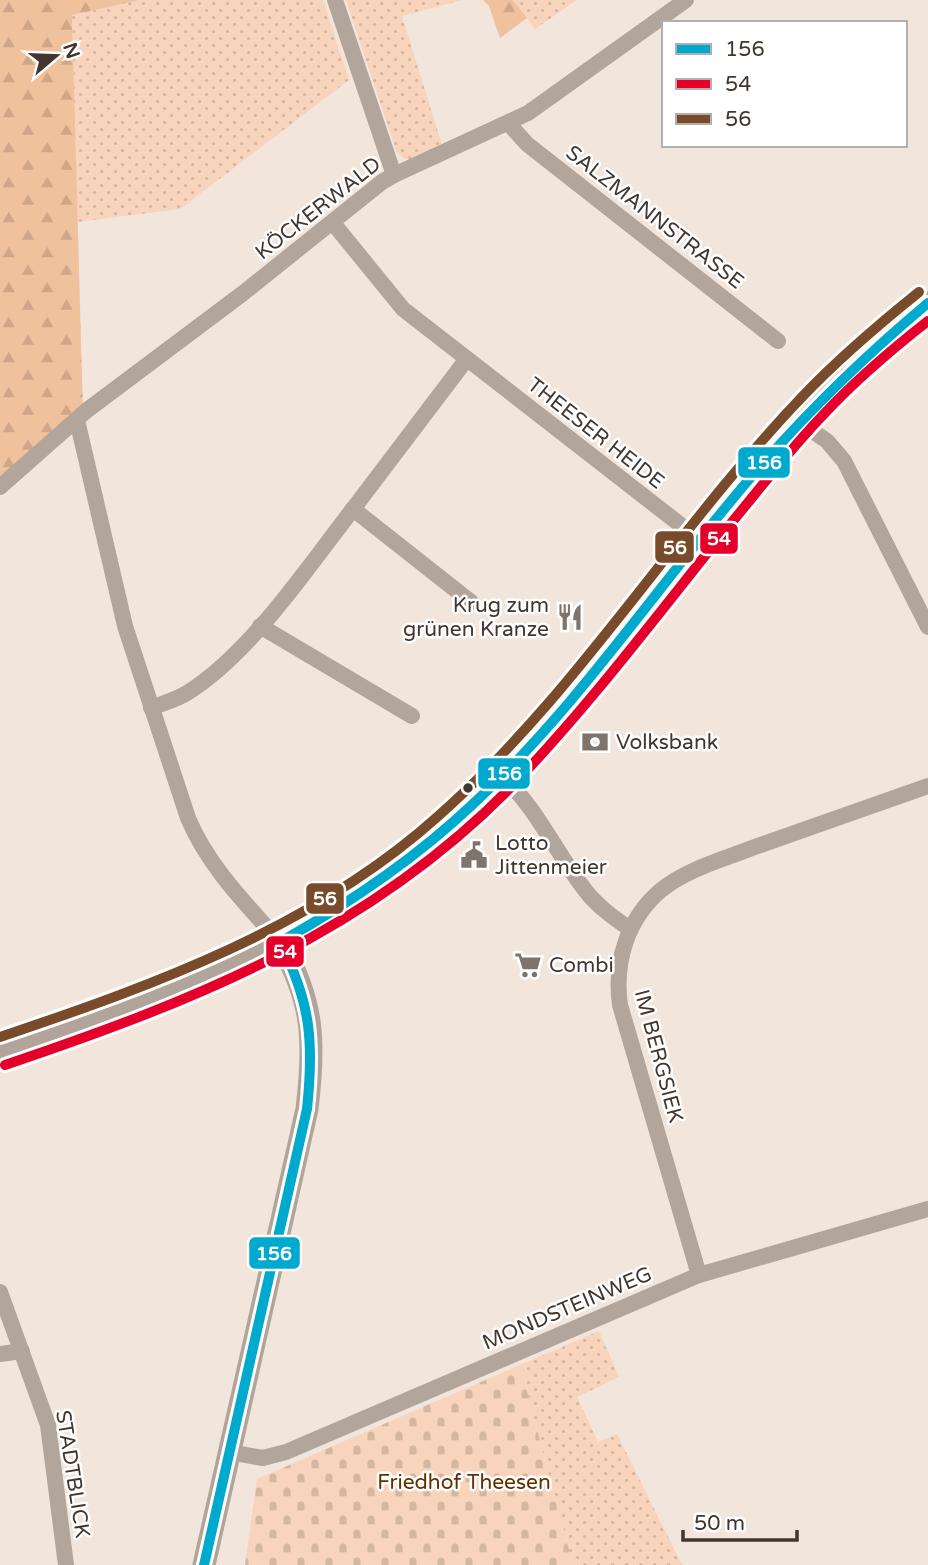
<svg xmlns="http://www.w3.org/2000/svg" width="928" height="1565" viewBox="0 0 928 1565" font-family="'Varela Round',sans-serif">
<defs>
<pattern id="grass-dots" width="8" height="8" patternUnits="userSpaceOnUse" patternTransform="scale(1.75)"><rect width="8" height="8" fill="#f7d4bb"/><path d="M2 2h.1M6 6h.1" fill="none" stroke="#d5b7a1" stroke-width="1.8" stroke-linecap="round"/></pattern>
<pattern id="forest-firs" width="22" height="20" patternUnits="userSpaceOnUse" patternTransform="scale(1.75)"><rect width="22" height="20" fill="#f0c19d"/><path d="M5 1l3.5 6h-7zM16 11l3.5 6h-7z" fill="#cfa688"/></pattern>
<pattern id="cemetery-stones" width="16" height="16" patternUnits="userSpaceOnUse" patternTransform="scale(1.75)"><rect width="16" height="16" fill="#f7d4bb"/><path d="M2 7V4a2 2 0 0 1 4 0v3zM10 15v-3a2 2 0 0 1 4 0v3z" fill="#d5b7a1"/></pattern>
</defs>
<rect width="100%" height="100%" fill="#f2e5dc"/>
<g fill="url(#grass-dots)">
<path d="M 140,0 L 323,0 L 349,80 L 180,209 L 77,222 L 72,15 Z"/>
<path d="M 346,0 L 462,0 L 402,16 L 442,145 L 411,159 L 405,159 L 397,153 Z"/>
<path d="M 513,0 L 577,0 L 535,29 Z"/>
<path d="M 599,1331 L 619,1377 L 577,1397 L 598,1442 L 617,1434 L 682,1565 L 573,1565 L 520,1365 Z"/>
</g>
<g fill="url(#forest-firs)">
<path d="M 0,0 L 140,0 L 72,15 L 83,414 L 0,484 Z"/>
<path d="M 483,0 L 513,0 L 527,18 L 500,38 L 489,6 Z"/>
</g>
<path fill="url(#cemetery-stones)" d="M 520,1365 L 573,1565 L 245,1565 L 257,1479 Z"/>
<g fill="none" stroke-linecap="round" stroke-linejoin="round">
<g stroke="#b1a59c" stroke-width="16">
<path d="M 335,0 L 394,175"/>
<path d="M 509,124 L 527,144 L 778,341"/>
<path d="M 333,223 L 403,309 L 700,540"/>
<path d="M 466,360 L 353,509 L 471,602"/>
<path d="M 77,420 L 125,626 L 188,818 C 208,866 246,904 280,942"/>
<path d="M 798,421 L 827,441 L 844,461 L 928,627"/>
<path d="M 0,487 L 86,411 L 242,294 L 382,182 L 394,175 L 528,113 L 686,0"/>
<path d="M 260,626 L 412,716"/>
<path d="M 151,708 C 163,703 176,700 187,693 C 250,654 307,568 353,509"/>
<path d="M 502,776 C 537,808 556,853 585,890 C 597,906 614,918 630,929"/>
<path d="M 699,1275 L 620,1005 C 614,962 627,919 661,890 C 687,869 722,860 752,848 C 811,827 869,807 928,786"/>
<path d="M 0,1292 L 48,1425 L 66,1565"/>
<path d="M 0,1354 L 22,1351"/>
<path d="M 229,1452 L 263,1458 L 286,1452 L 699,1275 L 928,1209"/>
</g>
<g stroke="#b1a49a" stroke-width="23">
<path d="M 0,1052 C 192,988 354,927 499,779 C 587,689 662,585 742,488 C 768,457 793,425 822,396 C 855,362 891,332 928,303"/>
<path d="M 204,1565 L 307,1109 C 315,1042 314,1002 280,942"/>
</g>
<defs>
<g id="bus-1">
<path d="M 280,942 C 350,903 415,859 473,804 C 581,704 662,579 758,469 C 811,408 866,355 928,303"/>
<path d="M 204,1565 L 307,1109 C 314,1042 311,1003 280,942"/>
</g>
<path id="bus-2" d="M 5,1065 C 194,1001 368,933 511,787 C 593,702 663,607 737,516 C 765,482 793,446 824,414 C 856,380 891,350 928,321"/>
<path id="bus-3" d="M 0,1037 C 154,985 313,928 436,818 C 577,694 673,532 802,397 C 838,359 878,325 919,292"/>
</defs>
<use href="#bus-1" stroke="#fff" stroke-width="16"/>
<use href="#bus-2" stroke="#fff" stroke-width="16"/>
<use href="#bus-3" stroke="#fff" stroke-width="16"/>
<use href="#bus-1" stroke="#00a9ce" stroke-width="10"/>
<use href="#bus-2" stroke="#e4002b" stroke-width="10"/>
<use href="#bus-3" stroke="#7a4b2a" stroke-width="10"/>
</g>
<defs>
<symbol id="restaurant-bare" viewBox="-9 -9 18 18"><path d="M-5-6h1v4h1v-4h1v4h1v-4h1v5L-1.5 .5V6h-2V.5L-5-1ZM5-6V6H3V1.5H1.5Q1.5-4 5-6Z" fill="#80736b" stroke="#fff" stroke-width="2.5" paint-order="stroke"/></symbol>
<symbol id="bank-bare" viewBox="-9 -9 18 18"><path d="M-6-4H6V4H-6ZM0-2.3a2.3 2.3 0 1 0 0 4.6a2.3 2.3 0 1 0 0-4.6Z" fill="#80736b" stroke="#fff" stroke-width="2.5" paint-order="stroke"/></symbol>
<symbol id="civic-bare" viewBox="-9 -9 18 18"><path d="M-.6-6.5H3V-4.5H.6V-3L4-1V1h2V6H-6V1h2V-1L-.6-3ZM-1.2 2.5V6h2.4V2.5Z" fill="#80736b" stroke="#fff" stroke-width="2.5" paint-order="stroke"/></symbol>
<symbol id="supermarket-bare" viewBox="-9 -9 18 18"><path d="M-6-5.5h2.5l.6 2H6L4.5 2H-2.5L-4.4-4H-6ZM-1.5 3.2a1.3 1.3 0 1 0 .1 0ZM3 3.2a1.3 1.3 0 1 0 .1 0Z" fill="#80736b" stroke="#fff" stroke-width="2.5" paint-order="stroke"/></symbol>
</defs>
<g fill-rule="evenodd">
<use href="#restaurant-bare" x="551" y="598" width="38" height="38"/>
<use href="#bank-bare" x="576" y="723" width="38" height="38"/>
<use href="#civic-bare" x="455" y="836" width="38" height="38"/>
<use href="#supermarket-bare" x="509" y="946" width="38" height="38"/>
</g>
<circle fill="#42362e" stroke="#fff" stroke-width="2.5" cx="468" cy="788" r="6"/>
<g text-anchor="middle" stroke-width="5" stroke-linejoin="round" paint-order="stroke">
<g font-size="21" fill="#42362e" stroke="#fff">
<text transform="translate(318 208) rotate(-38)" y="7">KÖCKERWALD</text>
<text transform="translate(655 217) rotate(38)" y="7">SALZMANNSTRASSE</text>
<text transform="translate(596 433) rotate(38)" y="7">THEESER HEIDE</text>
<text transform="translate(659 1056) rotate(75)" y="7">IM BERGSIEK</text>
<text transform="translate(567 1308) rotate(-23)" y="7">MONDSTEINWEG</text>
<text transform="translate(73 1474) rotate(81)" y="7">STADTBLICK</text>
</g>
<g font-size="21" fill="#42362e" stroke="#fff" text-anchor="start">
<text x="549" y="612" text-anchor="end">Krug zum<tspan x="549" dy="24">grünen Kranze</tspan></text>
<text x="616" y="749">Volksbank</text>
<text x="495" y="850">Lotto<tspan x="495" dy="24">Jittenmeier</tspan></text>
<text x="549" y="972">Combi</text>
</g>
<g font-size="21" fill="#5f3000" stroke="#fff">
<text x="464" y="1489">Friedhof Theesen</text>
</g>
</g>
<g stroke="#fff" stroke-width="2.5">
<rect x="737" y="446" width="54" height="33" rx="7" fill="#00a9ce"/>
<rect x="699" y="522" width="40" height="33" rx="7" fill="#e4002b"/>
<rect x="654" y="530" width="41" height="34" rx="7" fill="#7a4b2a"/>
<rect x="477" y="757" width="54" height="33" rx="7" fill="#00a9ce"/>
<rect x="305" y="882" width="40" height="33" rx="7" fill="#7a4b2a"/>
<rect x="265" y="935" width="40" height="33" rx="7" fill="#e4002b"/>
<rect x="248" y="1236" width="53" height="34" rx="7" fill="#00a9ce"/>
</g>
<g font-size="19" text-anchor="middle" font-weight="bold" fill="#fff">
<text x="764" y="469">156</text>
<text x="719" y="545">54</text>
<text x="675" y="554">56</text>
<text x="504" y="780">156</text>
<text x="325" y="905">56</text>
<text x="285" y="958">54</text>
<text x="274" y="1260">156</text>
</g>
<rect x="662" y="21" width="245" height="126" fill="#ffffff" stroke="#b3afab" stroke-width="2"/>
<rect x="676" y="44" width="35" height="10" fill="#00a9ce" stroke="#b3afab" stroke-width="2"/>
<text x="725" y="56" font-size="21" fill="#42362e">156</text>
<rect x="676" y="79" width="35" height="10" fill="#e4002b" stroke="#b3afab" stroke-width="2"/>
<text x="725" y="91" font-size="21" fill="#42362e">54</text>
<rect x="676" y="114" width="35" height="10" fill="#7a4b2a" stroke="#b3afab" stroke-width="2"/>
<text x="725" y="126" font-size="21" fill="#42362e">56</text>
<g transform="translate(56 56) rotate(71)" stroke="#ffffff" stroke-width="5" paint-order="stroke">
<path d="M0-5L12 26L0 18L-12 26Z" fill="#42362e"/>
<text y="-10" font-size="19" font-weight="bold" text-anchor="middle" fill="#42362e">N</text>
</g>
<path d="M683 1530v10h114v-10" fill="none" stroke="#42362e" stroke-width="3.5"/>
<text x="694" y="1530" font-size="21" fill="#42362e" stroke="#ffffff" stroke-width="5" paint-order="stroke">50 m</text>
</svg>
